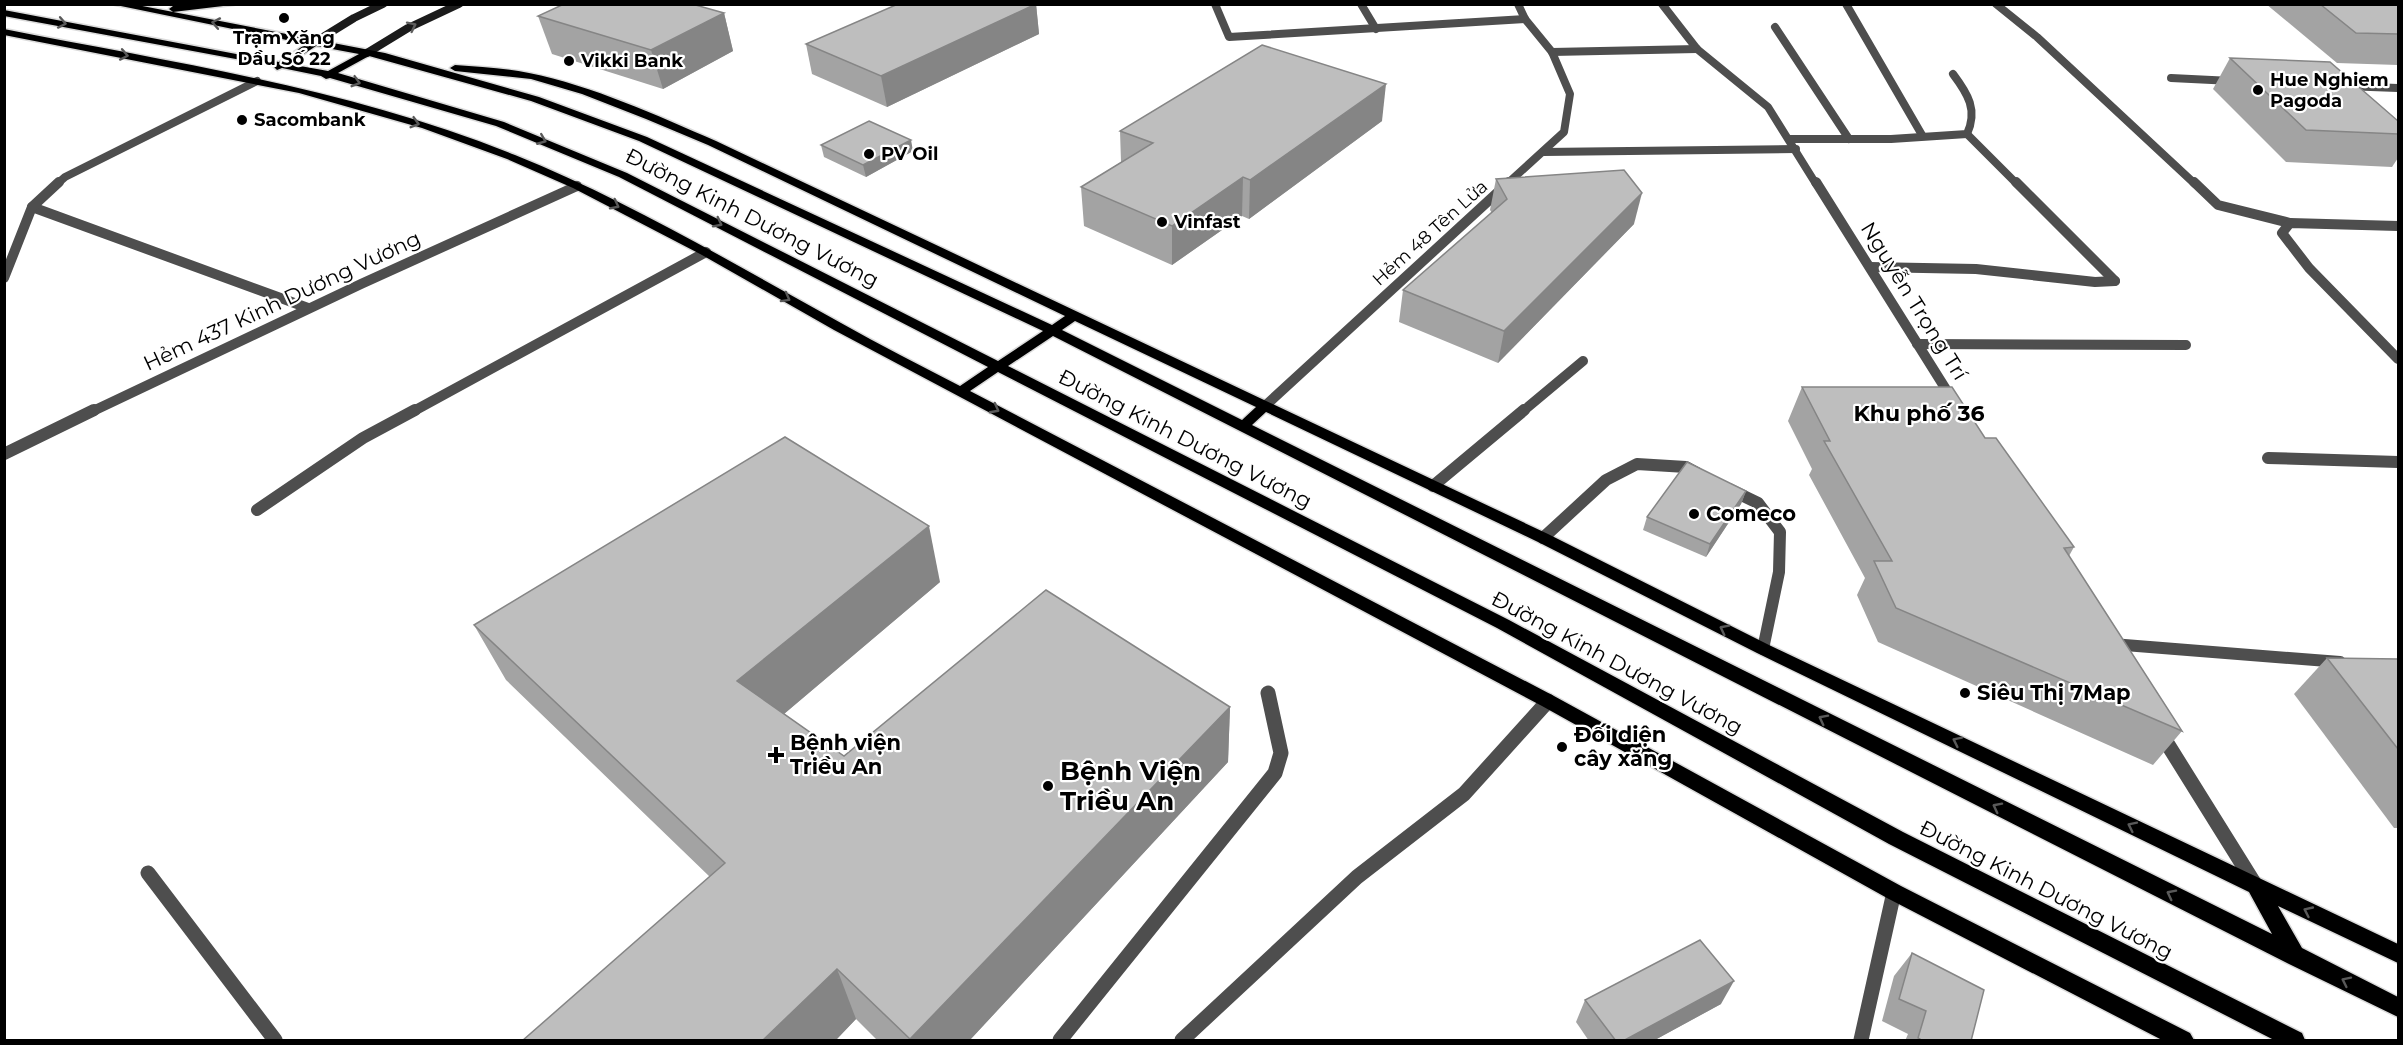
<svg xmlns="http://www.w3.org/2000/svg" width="2403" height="1045" viewBox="0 0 2403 1045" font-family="Montserrat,sans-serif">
<rect width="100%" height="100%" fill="#fff"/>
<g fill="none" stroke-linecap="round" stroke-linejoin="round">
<defs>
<g id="primary">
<path d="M 111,4 L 132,4 L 385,53 L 539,97 L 647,137 L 1052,325 L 1065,316 L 708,145 L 646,119 L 582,94 L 531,79 L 455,71 L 450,68 L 455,65 C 480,67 504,68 529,73 C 593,86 656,115 716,141 L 1548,534 L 1769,645 L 2398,944 L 2398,963 L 2278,906 L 2302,948 L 2398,997 L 2398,1017 L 2289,964 L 1053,336 L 1008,366 L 1509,620 L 1903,832 L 2302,1033 L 2305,1040 L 2274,1040 L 1889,844 L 1497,628 L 998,372 L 970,391 L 1554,696 L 1901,886 L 2190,1033 L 2194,1040 L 2162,1040 L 1887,898 L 1542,706 L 834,330 L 702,255 L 573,188 L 507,159 L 422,128 L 299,93 L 4,35 L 4,29 C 176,63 352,89 515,155 C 629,201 734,264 841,323 C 880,345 920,365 960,386 L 988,367 L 619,177 L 496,126 L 330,78 L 326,79 L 321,76 L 282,68 L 277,70 L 273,66 L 4,16 L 4,10 L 279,62 L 306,44 ZM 316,46 L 359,54 L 328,71 L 289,64 ZM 369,56 L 531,101 L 639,141 L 1043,331 L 998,361 L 627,173 L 504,122 L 338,73 ZM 1075,321 L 1256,407 L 1242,420 L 1062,330 ZM 1266,412 L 1538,542 L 1757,653 L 2249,892 L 2272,934 L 1252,425 Z"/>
<path d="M 196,4 L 240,4 L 173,12 L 169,9 L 173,6 Z"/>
</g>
</defs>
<use href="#primary" stroke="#dbdbdb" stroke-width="3"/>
<g stroke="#4e4e4e" stroke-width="8">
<path d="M 1215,4 L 1229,37 L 1525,19"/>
<path d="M 1996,4 L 2037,37 L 2195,184"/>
<path d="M 1775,27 L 1849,139"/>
<path d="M 2171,78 L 2232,81"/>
<path d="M 2343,86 L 2398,88"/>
<path d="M 1967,134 L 2017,184"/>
<path d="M 1543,152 L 1796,149"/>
</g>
<g stroke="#4e4e4e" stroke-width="10">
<path d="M 2016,182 L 2115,281"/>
<path d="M 2194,182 L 2218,205 L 2290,223"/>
<path d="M 32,207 L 308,308"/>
<path d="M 1870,267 L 1976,269 L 2095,282 L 2115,281"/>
<path d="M 1917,344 L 2186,345"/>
<path d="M 1522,412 L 1583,361"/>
</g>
<g stroke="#4e4e4e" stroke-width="12">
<path d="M 2268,458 L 2398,462"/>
<path d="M 1433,486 L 1524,410"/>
<path d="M 1729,489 L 1758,503 L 1780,532 L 1779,572 L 1763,649"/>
<path d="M 1543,538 L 1606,480 L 1637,464 L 1686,467 L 1697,473"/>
<path d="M 2112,644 L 2340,662"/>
</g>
<g stroke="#4e4e4e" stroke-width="15">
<path d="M 148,873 L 275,1040"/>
<path d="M 1060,1040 L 1275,773 L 1281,753 L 1268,693"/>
<path d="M 1182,1040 L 1357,877 L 1464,794 L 1548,701"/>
</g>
<g stroke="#4e4e4e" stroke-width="8">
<path d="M 1361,4 L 1376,29"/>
<path d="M 1662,4 L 1697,49 L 1768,107 L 1816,184"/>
<path d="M 1846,4 L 1922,135"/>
<path d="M 1552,52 L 1697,49"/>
<path d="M 1789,139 L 1891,139 L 1967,134 C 1978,110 1968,94 1953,74"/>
<path d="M 57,184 L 65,177 L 257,81"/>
<path d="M 1507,184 L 1564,132 L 1570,94 L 1552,52 L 1525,19 L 1518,4"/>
</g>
<g stroke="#4e4e4e" stroke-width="10">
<path d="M 1816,182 L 1952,399"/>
<path d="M 2398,226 L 2290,223 L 2282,233 L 2309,268 L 2398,359"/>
<path d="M 4,278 L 32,207 L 59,182"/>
<path d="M 1265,406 L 1509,182"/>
<path d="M 91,412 L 361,284 L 577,186"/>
<path d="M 412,412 L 706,252"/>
</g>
<g stroke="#4e4e4e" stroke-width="12">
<path d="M 4,454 L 94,410"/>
<path d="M 257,510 L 363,438 L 415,410"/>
</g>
<g stroke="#4e4e4e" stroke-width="15">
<path d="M 2160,732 L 2256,886"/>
<path d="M 1861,1040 L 1894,892"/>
</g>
<g stroke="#1b1b1b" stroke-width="8">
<path d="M 315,42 L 354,18 L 383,4"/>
<path d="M 367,53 L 408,28 L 459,4"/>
</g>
<use href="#primary" fill="#000" fill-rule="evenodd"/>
</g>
<g fill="#a3a3a3">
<path d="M 1036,4 L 1039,34 L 887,107 L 812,74 L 806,44 Z"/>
<path d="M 2266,4 L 2398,4 L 2398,65 L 2337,63 Z"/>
<path d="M 724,13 L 733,51 L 663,89 L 552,54 L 538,16 Z"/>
<path d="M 2230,58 L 2398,121 L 2398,158 L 2392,167 L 2286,162 L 2213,89 Z"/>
<path d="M 1382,121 L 1249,219 L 1242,216 L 1172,265 L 1084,226 L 1081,187 L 1121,162 L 1120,131 Z"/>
<path d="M 821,145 L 913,151 L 866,177 L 824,157 Z"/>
<path d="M 1496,179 L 1634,224 L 1498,363 L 1399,322 L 1403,290 L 1492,213 L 1490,210 Z"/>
<path d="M 1802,387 L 1985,438 L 2074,547 L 2069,556 L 2182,731 L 2153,765 L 1878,642 L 1857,595 L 1865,578 L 1809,475 L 1812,469 L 1788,421 Z"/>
<path d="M 1746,491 L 1741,504 L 1706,557 L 1643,530 L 1647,517 Z"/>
<path d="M 940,582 L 784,714 L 844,756 L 1230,707 L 1228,762 L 969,1041 L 878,1041 L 856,1019 L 835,1041 L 522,1041 L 710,877 L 506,680 L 474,625 Z"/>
<path d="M 2327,658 L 2398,659 L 2398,828 L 2394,828 L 2294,694 Z"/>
<path d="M 1912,953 L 1971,1041 L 1905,1041 L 1908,1034 L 1882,1021 L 1894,976 Z"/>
<path d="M 1585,1000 L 1721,1004 L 1653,1041 L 1589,1041 L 1576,1022 Z"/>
</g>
<g fill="#858585">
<path d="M 1036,4 L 1039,34 L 887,107 L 881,76 Z"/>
<path d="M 724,13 L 733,51 L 663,89 L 651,50 Z"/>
<path d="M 1386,84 L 1382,121 L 1249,219 L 1250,180 Z"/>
<path d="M 911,140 L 913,151 L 866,177 L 863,165 Z"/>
<path d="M 1243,177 L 1242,216 L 1172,265 L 1172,226 Z"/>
<path d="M 1642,193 L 1634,224 L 1498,363 L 1504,331 Z"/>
<path d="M 1746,491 L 1741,504 L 1706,557 L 1710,544 Z"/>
<path d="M 929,526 L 940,582 L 758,736 L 737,681 Z"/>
<path d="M 1230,707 L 1228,762 L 969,1041 L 911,1041 L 910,1039 Z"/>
<path d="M 837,969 L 856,1019 L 835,1041 L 762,1041 Z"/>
<path d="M 1734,981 L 1721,1004 L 1653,1041 L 1623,1041 Z"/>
</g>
<g fill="#bebebe" stroke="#858585" stroke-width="1.5">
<path d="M 564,4 L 692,4 L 724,13 L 651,50 L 538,16 Z"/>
<path d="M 898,4 L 1036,4 L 881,76 L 806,44 Z"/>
<path d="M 2320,4 L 2398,4 L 2398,34 L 2356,33 Z"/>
<path d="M 1262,45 L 1386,84 L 1250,180 L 1243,177 L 1172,226 L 1081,187 L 1153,143 L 1120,131 Z"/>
<path d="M 2230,58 L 2330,62 L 2398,121 L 2398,134 L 2306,130 Z"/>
<path d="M 869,121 L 911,140 L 863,165 L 821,145 Z"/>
<path d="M 1624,170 L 1642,193 L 1504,331 L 1403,290 L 1507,199 L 1496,179 Z"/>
<path d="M 1802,387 L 1952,387 L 1985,438 L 1996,438 L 2074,547 L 2064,548 L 2182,731 L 1896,608 L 1874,561 L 1892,561 L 1824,441 L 1830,441 Z"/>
<path d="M 785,437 L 929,526 L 737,681 L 844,756 L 1046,590 L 1230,707 L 910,1039 L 837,969 L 762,1041 L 522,1041 L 725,863 L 474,625 Z"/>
<path d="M 1687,462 L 1746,491 L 1710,544 L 1647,517 Z"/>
<path d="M 2327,658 L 2398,659 L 2398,749 Z"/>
<path d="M 1700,940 L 1734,981 L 1623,1041 L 1616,1041 L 1585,1000 Z"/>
<path d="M 1912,953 L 1984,990 L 1971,1041 L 1923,1041 L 1918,1038 L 1926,1011 L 1899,999 Z"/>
</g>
<defs><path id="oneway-chevron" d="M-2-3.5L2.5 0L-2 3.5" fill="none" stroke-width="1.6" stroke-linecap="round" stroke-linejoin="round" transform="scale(1.5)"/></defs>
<g stroke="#595959">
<use href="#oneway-chevron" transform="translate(62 23) rotate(11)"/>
<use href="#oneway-chevron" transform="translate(216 23) rotate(-169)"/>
<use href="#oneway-chevron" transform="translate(124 55) rotate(11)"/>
<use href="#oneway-chevron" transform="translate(356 82) rotate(16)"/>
<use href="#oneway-chevron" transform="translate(415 123) rotate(16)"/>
<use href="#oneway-chevron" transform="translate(542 140) rotate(22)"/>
<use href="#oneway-chevron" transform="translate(615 205) rotate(27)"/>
<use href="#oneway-chevron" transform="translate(718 223) rotate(27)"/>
<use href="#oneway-chevron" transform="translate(786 298) rotate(29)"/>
<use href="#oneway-chevron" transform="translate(995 409) rotate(28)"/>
<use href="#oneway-chevron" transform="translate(1724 629) rotate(-153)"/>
<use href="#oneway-chevron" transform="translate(1823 719) rotate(-153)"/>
<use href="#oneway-chevron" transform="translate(1957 741) rotate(-154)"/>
<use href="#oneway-chevron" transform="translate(1997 807) rotate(-153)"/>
<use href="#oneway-chevron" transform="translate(2132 826) rotate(-154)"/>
<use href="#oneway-chevron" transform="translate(2171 894) rotate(-153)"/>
<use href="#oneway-chevron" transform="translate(2308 911) rotate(-155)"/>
<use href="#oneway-chevron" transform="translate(2346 981) rotate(-154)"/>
</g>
<use stroke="#5f5f5f" href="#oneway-chevron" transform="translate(412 26) rotate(-26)"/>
<g fill="#000" stroke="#fff" stroke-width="2">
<circle cx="284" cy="18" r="6"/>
<circle cx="569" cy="61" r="6"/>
<circle cx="2258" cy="90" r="6"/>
<circle cx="242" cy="120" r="6"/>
<circle cx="869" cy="154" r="6"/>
<circle cx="1162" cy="222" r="6"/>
<circle cx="1694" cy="514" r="6"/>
<circle cx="1965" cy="693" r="6"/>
<circle cx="1562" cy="747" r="6"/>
<path d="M773 746h6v6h6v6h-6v6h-6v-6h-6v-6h6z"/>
<circle cx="1048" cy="786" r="6"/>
</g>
<g text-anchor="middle" stroke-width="4.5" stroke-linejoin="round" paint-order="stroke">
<g font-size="18" font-weight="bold" fill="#000" stroke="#fff" text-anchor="start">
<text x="284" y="44" text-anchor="middle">Trạm Xăng<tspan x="284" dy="21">Dầu Số 22</tspan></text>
<text x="581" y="67">Vikki Bank</text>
<text x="2270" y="86">Hue Nghiem<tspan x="2270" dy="21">Pagoda</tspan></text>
<text x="254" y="126">Sacombank</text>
<text x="881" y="160">PV Oil</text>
<text x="1174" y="228">Vinfast</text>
</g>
<g font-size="18" fill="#000" stroke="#fff">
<text transform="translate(1430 233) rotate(-42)" y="6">Hẻm 48 Tên Lửa</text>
</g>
<g font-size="21" fill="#000" stroke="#fff">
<text transform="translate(752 218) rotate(27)" y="7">Đường Kinh Dương Vương</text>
<text transform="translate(282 301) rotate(-25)" y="7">Hẻm 437 Kinh Dương Vương</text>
<text transform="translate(1914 301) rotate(58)" y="7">Nguyễn Trọng Trí</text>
<text transform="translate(1185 439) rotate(27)" y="7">Đường Kinh Dương Vương</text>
<text transform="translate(1617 663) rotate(28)" y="7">Đường Kinh Dương Vương</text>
<text transform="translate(2046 890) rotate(27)" y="7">Đường Kinh Dương Vương</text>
</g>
<g font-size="21" font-weight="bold" fill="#000" stroke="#fff" text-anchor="start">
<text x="1706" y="521">Comeco</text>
<text x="1977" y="700">Siêu Thị 7Map</text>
<text x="1574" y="742">Đối diện<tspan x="1574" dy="24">cây xăng</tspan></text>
<text x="790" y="750">Bệnh viện<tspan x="790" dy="24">Triều An</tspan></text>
</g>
<g font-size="22" font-weight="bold" fill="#000" stroke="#fff">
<text x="1919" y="421">Khu phố 36</text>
</g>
<g font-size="26" font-weight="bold" fill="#000" stroke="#fff" text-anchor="start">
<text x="1060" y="780">Bệnh Viện<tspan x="1060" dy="30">Triều An</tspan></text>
</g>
</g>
<rect width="2403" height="1045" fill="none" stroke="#000000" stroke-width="12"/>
</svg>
